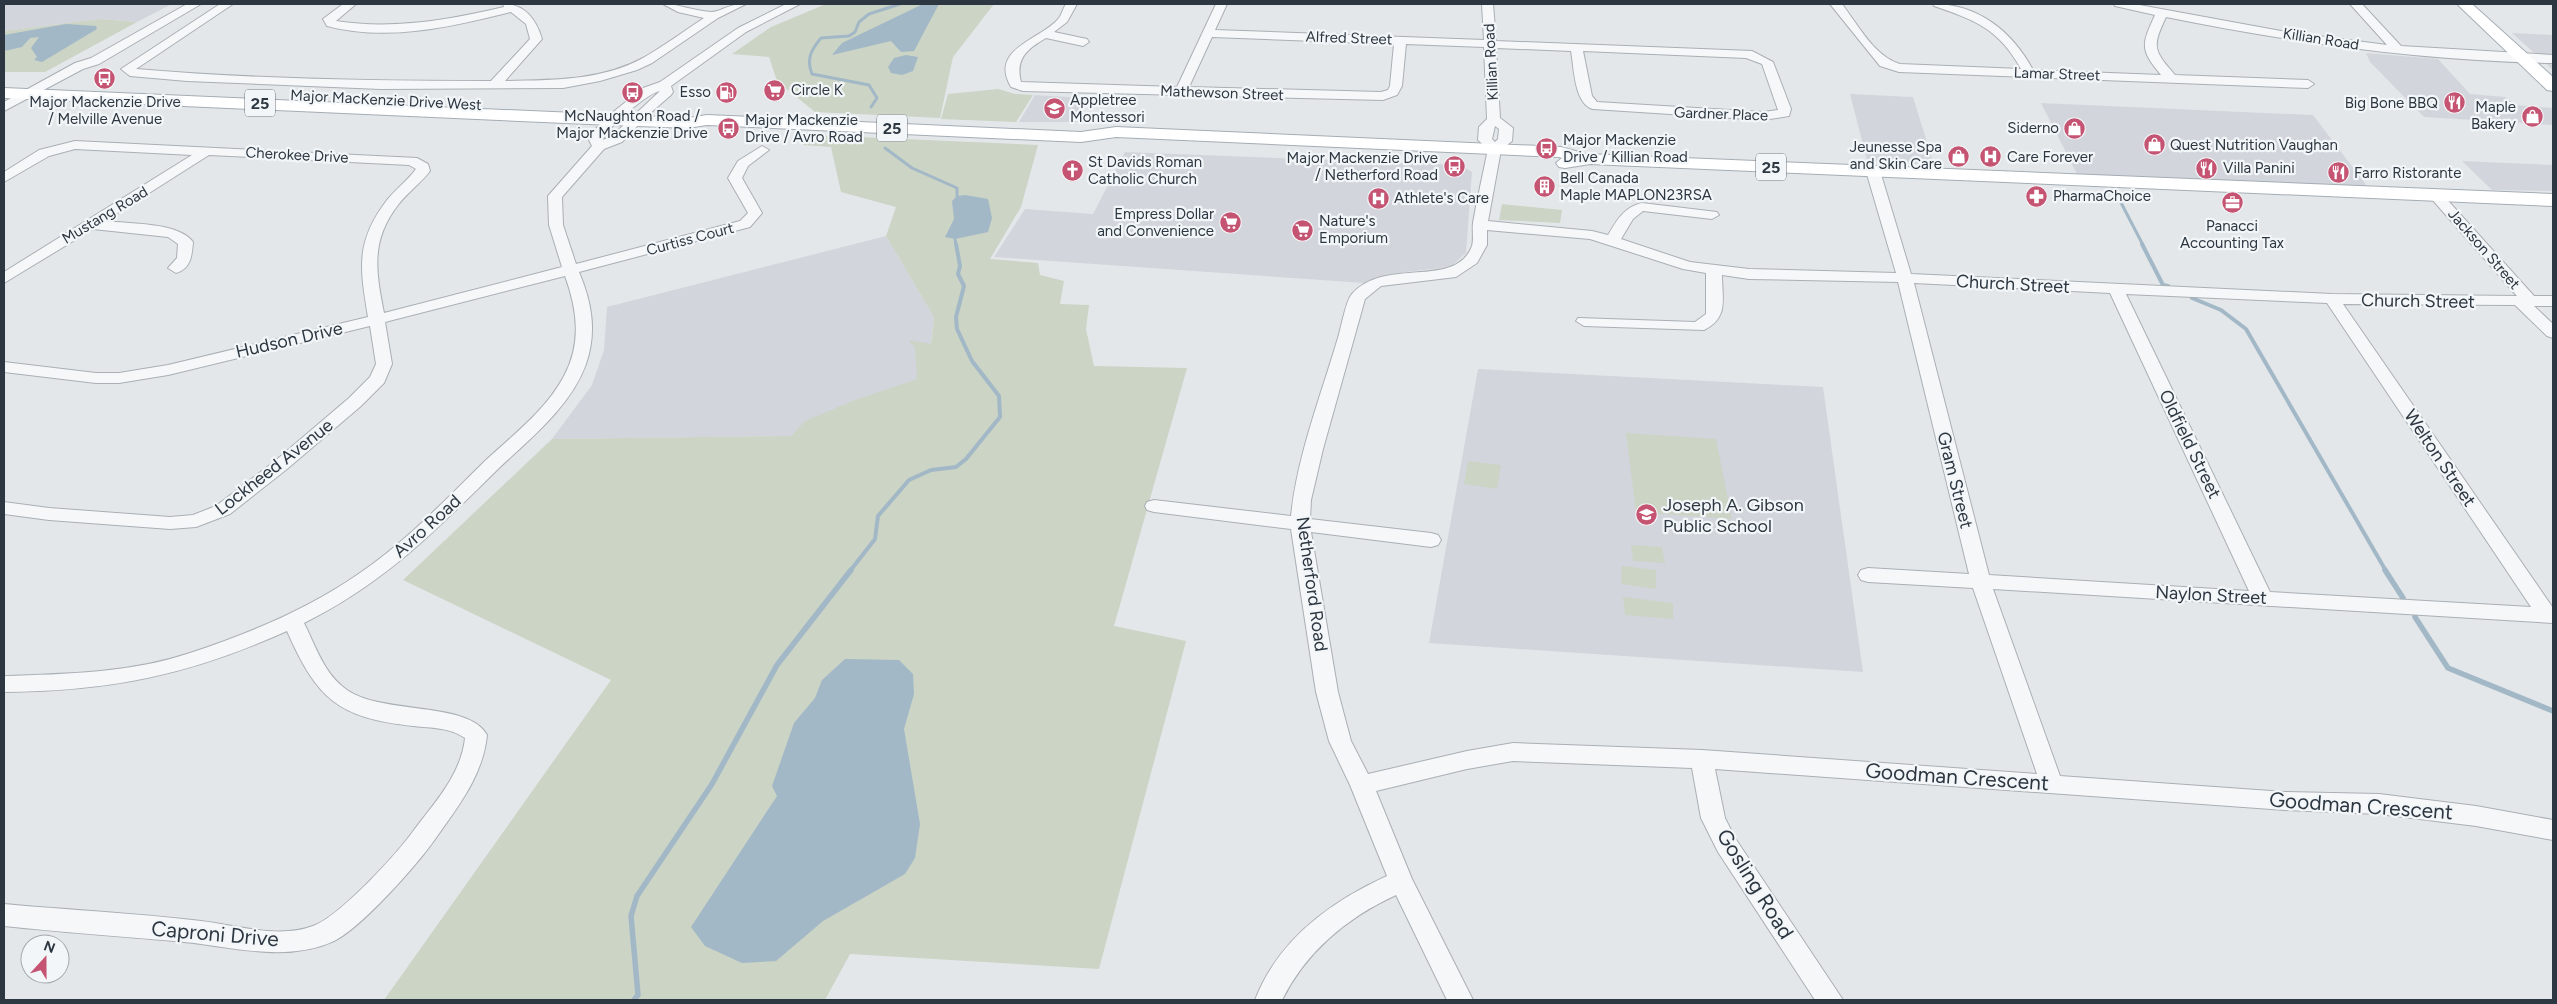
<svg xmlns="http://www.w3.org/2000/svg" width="2557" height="1004" viewBox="0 0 2557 1004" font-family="Figtree,sans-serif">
<rect width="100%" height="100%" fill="#e4e7ea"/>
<g fill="#d2d6dc">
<path d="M 4,4 L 172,4 L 137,22 L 100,19 L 4,31 Z"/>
<path d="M 2512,33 L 2553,35 L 2553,70 Z"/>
<path d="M 2366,53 L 2438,59 L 2470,94 L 2505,97 L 2516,105 L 2553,108 L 2553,125 L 2424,117 L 2370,62 Z"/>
<path d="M 1850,94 L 1913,97 L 1934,165 L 1867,160 Z"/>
<path d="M 1035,95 L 1085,98 L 1079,107 L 1084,111 L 1078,122 L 1019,122 Z"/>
<path d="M 2041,103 L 2313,115 L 2367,186 L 2077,174 Z"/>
<path d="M 1125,152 L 1460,165 L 1472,172 L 1466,253 L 1450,267 L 1405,272 L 1364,283 L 994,257 L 1025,209 L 1093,214 Z"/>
<path d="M 2462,161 L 2553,165 L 2553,191 L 2492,190 Z"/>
<path d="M 886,236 L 934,317 L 926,384 L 791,436 L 552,439 L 592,385 L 604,350 L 607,307 Z"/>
<path d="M 1478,369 L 1823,387 L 1863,672 L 1429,643 Z"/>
</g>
<g fill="#cbd4c5">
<path d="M 826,4 L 994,4 L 953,57 L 940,118 L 815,112 L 777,81 L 769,57 L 732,54 L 771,27 Z"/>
<path d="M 100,19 L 137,22 L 45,72 L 4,72 L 4,31 Z"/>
<path d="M 998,89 L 1015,94 L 1033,95 L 1016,122 L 941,119 L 948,94 Z"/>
<path d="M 812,135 L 1038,145 L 1021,207 L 990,259 L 1038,263 L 1040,275 L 1064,281 L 1060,304 L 1089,305 L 1086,329 L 1094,366 L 1187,368 L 1114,626 L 1186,641 L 1099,969 L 850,954 L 825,1000 L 384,1000 L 611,680 L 403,580 L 552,439 L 791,436 L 805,421 L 855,400 L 917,379 L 915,348 L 909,340 L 931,344 L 934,317 L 886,236 L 896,207 L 841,192 L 831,147 L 803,145 Z"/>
<path d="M 1502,204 L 1562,210 L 1560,223 L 1499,220 Z"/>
<path d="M 1626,433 L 1716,439 L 1732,519 L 1636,512 Z"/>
<path d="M 1468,461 L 1501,465 L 1497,489 L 1464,484 Z"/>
<path d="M 1631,545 L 1662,547 L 1665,563 L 1633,561 Z"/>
<path d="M 1622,566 L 1656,570 L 1656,589 L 1621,584 Z"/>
<path d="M 1623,597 L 1673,603 L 1673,619 L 1625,615 Z"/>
</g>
<g fill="#a2b8c7">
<path d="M 923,4 L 939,4 L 914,51 L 901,52 L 891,41 L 832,55 L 842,43 Z"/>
<path d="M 66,24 L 96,26 L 97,29 L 42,62 L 34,60 L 37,57 L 31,48 L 39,37 L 30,38 L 22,47 L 4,51 L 4,35 Z"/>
<path d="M 906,55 L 918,57 L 913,71 L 902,75 L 891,73 L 888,67 L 894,58 Z"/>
<path d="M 965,195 L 988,199 L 992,218 L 988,232 L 955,239 L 945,237 L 954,219 L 952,201 L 957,196 Z"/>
<path d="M 845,659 L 899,660 L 913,674 L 914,694 L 904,729 L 920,824 L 915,858 L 905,874 L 823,921 L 776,961 L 742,963 L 705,946 L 691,927 L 777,796 L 772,786 L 794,723 L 815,698 L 822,680 Z"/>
</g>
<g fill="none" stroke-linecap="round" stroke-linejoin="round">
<g stroke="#a2b8c7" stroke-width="3">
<path d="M 871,107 L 877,98 L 869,85 L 812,74 C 806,59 811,50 821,38 L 849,36 L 855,32 L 859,22 L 869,14 L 900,4"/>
<path d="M 885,148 L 912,168 L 957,188 L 957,196"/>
<path d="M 2117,195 L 2143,245"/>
<path d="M 955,239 L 956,245"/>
</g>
<g stroke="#a2b8c7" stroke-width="4">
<path d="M 2142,244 L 2163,285 L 2168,286"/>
<path d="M 2192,298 L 2221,310 L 2246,329 L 2386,571"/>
<path d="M 850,571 L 875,539 L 878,516 L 909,480 L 931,470 L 956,467 L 966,459 L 1000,417 L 999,396 L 972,361 L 957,329 L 956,317 L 964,286 L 958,274 L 960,266 L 956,244"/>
</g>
<g stroke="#a2b8c7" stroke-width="5.5">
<path d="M 2385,570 L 2403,598"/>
<path d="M 2415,617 L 2448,668 L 2553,711"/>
<path d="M 634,1000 L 638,995 L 631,916 L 637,896 L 712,784 L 777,665 L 851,570"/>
</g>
<defs>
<g id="minor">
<path d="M 187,4 L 201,4 L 99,64 L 83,69 L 4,111 L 4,102 L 75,63 L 91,58 Z"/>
<path d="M 220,4 L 233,4 L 136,69 C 254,79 373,81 491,81 L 530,39 L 526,24 L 511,12 C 451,27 388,42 327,26 L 323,19 L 343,4 L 356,4 L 336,21 C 393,30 448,20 504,7 L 503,4 C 525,4 536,19 542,39 L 505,81 C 551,80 601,81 643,58 C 664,46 684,31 704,18 L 678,12 L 663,4 C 679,4 694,11 711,12 C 721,12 729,3 746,4 L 718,18 L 652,63 L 637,70 L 600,81 L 563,88 L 381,89 L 187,81 L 130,76 L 121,69 Z"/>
<path d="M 786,4 L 800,4 L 746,32 L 671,86 L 673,92 L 671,95 L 648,115 L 622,142 L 604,149 L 562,197 L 563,225 L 576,264 L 740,221 L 748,213 L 728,178 L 738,161 L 762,146 L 769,150 L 748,166 L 742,178 L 762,213 L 750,227 L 579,272 C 592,303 597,332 586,364 C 571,406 531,438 499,468 C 436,530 385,583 304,623 C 316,647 324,674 347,690 C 383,715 469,701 487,735 C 483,777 456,809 433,842 C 415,867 361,928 334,941 C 284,964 227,945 174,941 C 117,936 60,932 4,926 L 4,904 C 69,910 135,913 201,921 C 235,925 279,939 313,926 C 339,917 397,854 414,830 C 435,802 461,775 465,738 C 449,727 431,728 413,726 C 338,718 317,699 287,631 C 189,675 112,691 4,692 L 4,676 C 67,674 130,673 190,653 C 248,634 306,610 357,575 C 405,543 445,500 486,460 C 513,435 547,409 564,376 C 582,343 577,309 565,276 L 385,322 L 392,364 L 384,383 L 361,406 L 287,469 L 230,514 L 196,527 L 170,529 L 49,520 L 4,514 L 4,502 L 49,508 L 170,517 L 193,515 L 216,506 L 275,461 L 349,398 L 370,377 L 376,364 L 370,326 L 168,375 L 119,383 L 96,383 L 4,372 L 4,362 L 96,373 L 119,373 L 168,365 L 368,317 C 360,268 355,242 387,200 C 396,189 408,180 416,169 L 409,165 L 209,155 L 105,221 C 128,224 179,222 193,242 C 192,255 191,269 176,273 L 168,268 L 177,258 L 178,244 L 168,237 L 93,229 L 4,283 L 4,272 L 192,155 L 75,149 L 49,156 L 4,182 L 4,172 L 39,150 L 75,141 L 417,158 L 428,164 L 430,171 C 421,183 407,193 398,205 C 370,241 376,272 384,313 L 562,267 L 549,225 L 548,196 L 592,146 L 588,138 L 590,135 L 607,117 L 643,88 L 660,82 L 738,28 ZM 660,91 L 612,136 L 603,140 C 606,128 648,93 660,91 Z"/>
<path d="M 1066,4 L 1077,4 L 1067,22 L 1054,32 L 1087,39 L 1089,42 L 1083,46 L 1046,38 C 1027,49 1015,59 1021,82 L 1177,87 L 1216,4 L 1227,4 L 1215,30 L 1484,40 L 1482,4 L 1493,4 L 1496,41 L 1752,51 L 1773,62 L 1791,109 L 1789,116 L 1763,120 L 1593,109 C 1574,104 1574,67 1571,51 L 1496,48 L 1500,118 L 1513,128 L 1512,141 L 1501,150 L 1488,221 L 1592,231 L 1608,235 C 1617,220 1624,207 1642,203 L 1717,212 L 1719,215 L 1712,219 L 1643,211 L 1633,219 L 1621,239 L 1690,262 L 1749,269 L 1896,273 L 1866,171 L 1873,167 L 1880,171 L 1911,274 L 2332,294 L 2517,296 L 2430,197 L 2432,194 L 2442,194 L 2534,296 L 2553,296 L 2553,306 L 2534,306 L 2553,324 L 2553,338 L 2547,336 L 2515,305 L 2343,304 L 2553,608 L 2553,623 L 1993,589 L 2060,776 L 2285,792 L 2379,794 L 2476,806 L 2553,820 L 2553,840 L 2476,826 L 2379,814 L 2285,810 L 1715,769 L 1725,818 L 1735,838 L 1843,1000 L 1815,1000 L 1718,852 L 1701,818 L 1692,768 L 1513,761 L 1467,769 L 1376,791 L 1412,879 L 1473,1000 L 1447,1000 L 1396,895 C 1346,918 1306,952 1282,1000 L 1255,1000 C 1278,940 1330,902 1387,876 L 1350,785 L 1329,741 L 1316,692 L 1291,529 L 1154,512 L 1147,510 L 1145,506 L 1147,502 L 1154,500 L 1291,516 C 1297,457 1320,398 1337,341 C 1341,330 1345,302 1352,294 C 1386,256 1455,290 1472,246 C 1474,239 1472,230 1473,223 C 1477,199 1483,174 1488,149 L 1478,140 L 1479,127 L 1487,119 L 1484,47 L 1406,44 L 1402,86 L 1397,95 L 1383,100 L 1023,91 L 1011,87 C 988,48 1043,39 1059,18 C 1062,14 1063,8 1066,4 ZM 1212,37 L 1394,44 L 1390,86 L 1388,90 L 1381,92 L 1189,87 ZM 1583,51 L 1746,58 L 1762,64 L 1778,110 L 1763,112 L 1597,102 L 1592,96 ZM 1495,126 L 1499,129 L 1498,139 L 1495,142 L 1492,139 ZM 1487,230 L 1590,239 L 1683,269 L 1706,273 L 1706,314 L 1695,322 L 1578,318 L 1576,321 L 1584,326 L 1704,330 C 1729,318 1722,299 1722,275 L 1749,279 L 1898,282 L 1969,574 L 1868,568 L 1861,570 L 1858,575 L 1861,580 L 1868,582 L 1973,588 L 2037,774 L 1702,750 L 1513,743 L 1467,751 L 1368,774 L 1351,741 L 1338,692 L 1311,532 L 1431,547 L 1438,545 L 1441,540 L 1438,535 L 1431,533 L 1310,519 L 1311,500 L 1323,449 L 1365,299 L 1381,286 L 1456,277 L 1477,263 L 1487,245 ZM 1914,283 L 2110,293 L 2249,591 L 1989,575 ZM 2126,294 L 2327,303 L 2531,607 L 2270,592 Z"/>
<path d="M 1830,4 L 1842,4 C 1858,25 1874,56 1900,64 L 2021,69 C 1999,29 1975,20 1934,6 L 1933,4 C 1978,4 2012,31 2033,70 L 2161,75 C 2139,49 2142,44 2155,15 L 2115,6 L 2114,4 L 2134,4 L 2281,31 L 2387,45 L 2350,4 L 2362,4 L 2401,46 L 2553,55 L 2553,63 C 2423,61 2294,43 2166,17 C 2152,47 2153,50 2175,75 L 2308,80 L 2314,84 L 2308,88 L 1899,72 L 1880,66 Z"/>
</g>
<g id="major">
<path d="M 2457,4 L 2472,4 L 2553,77 L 2553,91 L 2547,90 Z"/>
<path d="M 4,88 L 688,118 L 707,115 L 1081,132 L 1116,127 L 1561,147 L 1586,154 L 2553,194 L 2553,206 L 1590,164 L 1565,168 L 1559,167 L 1556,163 L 1562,158 L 1559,157 L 1116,137 L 1081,142 L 707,125 L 688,128 L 612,125 L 4,98 Z"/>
</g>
</defs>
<use href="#minor" stroke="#a9afb4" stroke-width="2"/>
<use href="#major" stroke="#a4adb5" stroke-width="2"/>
<use href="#minor" fill="#f6f7f9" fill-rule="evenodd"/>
<use href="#major" fill="#fff" fill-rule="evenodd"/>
</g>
<defs>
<symbol id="bus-disc" viewBox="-11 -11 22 22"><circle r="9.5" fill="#c45472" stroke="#f3f6f8"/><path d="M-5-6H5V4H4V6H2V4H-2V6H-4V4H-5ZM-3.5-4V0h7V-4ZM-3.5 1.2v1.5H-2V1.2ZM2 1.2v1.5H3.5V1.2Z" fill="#fff"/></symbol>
<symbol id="supermarket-disc" viewBox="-11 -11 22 22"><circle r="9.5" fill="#c45472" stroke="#f3f6f8"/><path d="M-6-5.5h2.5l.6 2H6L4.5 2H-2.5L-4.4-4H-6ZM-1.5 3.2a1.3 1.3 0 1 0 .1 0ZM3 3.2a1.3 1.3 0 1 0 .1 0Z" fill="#fff"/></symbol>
<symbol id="fuel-disc" viewBox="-11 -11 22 22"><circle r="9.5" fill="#c45472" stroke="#f3f6f8"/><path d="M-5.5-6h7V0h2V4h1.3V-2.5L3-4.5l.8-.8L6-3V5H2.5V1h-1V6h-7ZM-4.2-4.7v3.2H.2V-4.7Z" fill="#fff"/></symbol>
<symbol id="restaurant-disc" viewBox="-11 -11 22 22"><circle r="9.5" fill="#c45472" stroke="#f3f6f8"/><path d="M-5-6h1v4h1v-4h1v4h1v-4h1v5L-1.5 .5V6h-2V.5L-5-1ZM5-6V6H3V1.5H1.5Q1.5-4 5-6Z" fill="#fff"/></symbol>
<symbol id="school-disc" viewBox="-11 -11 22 22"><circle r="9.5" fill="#c45472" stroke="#f3f6f8"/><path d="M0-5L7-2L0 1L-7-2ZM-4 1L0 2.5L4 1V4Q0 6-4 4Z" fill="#fff"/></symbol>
<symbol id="shop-disc" viewBox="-11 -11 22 22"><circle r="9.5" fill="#c45472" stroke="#f3f6f8"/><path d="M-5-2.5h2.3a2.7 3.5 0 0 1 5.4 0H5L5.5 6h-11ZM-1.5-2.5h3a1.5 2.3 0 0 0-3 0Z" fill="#fff"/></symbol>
<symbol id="hospital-disc" viewBox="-11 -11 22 22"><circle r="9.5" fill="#c45472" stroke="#f3f6f8"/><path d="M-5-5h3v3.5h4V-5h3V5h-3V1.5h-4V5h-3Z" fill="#fff"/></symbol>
<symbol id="church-disc" viewBox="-11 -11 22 22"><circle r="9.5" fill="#c45472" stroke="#f3f6f8"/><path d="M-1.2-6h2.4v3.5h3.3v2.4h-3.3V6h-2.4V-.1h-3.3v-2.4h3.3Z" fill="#fff"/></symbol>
<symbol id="building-disc" viewBox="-11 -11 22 22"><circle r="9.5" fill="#c45472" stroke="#f3f6f8"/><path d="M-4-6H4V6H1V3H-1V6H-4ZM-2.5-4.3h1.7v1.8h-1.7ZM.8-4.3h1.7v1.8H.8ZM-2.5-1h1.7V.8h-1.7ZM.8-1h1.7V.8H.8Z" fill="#fff"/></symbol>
<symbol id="pharmacy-disc" viewBox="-11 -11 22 22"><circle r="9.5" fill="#c45472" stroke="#f3f6f8"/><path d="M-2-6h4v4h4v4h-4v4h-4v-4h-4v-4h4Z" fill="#fff"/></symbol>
<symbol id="office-disc" viewBox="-11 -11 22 22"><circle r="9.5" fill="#c45472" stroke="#f3f6f8"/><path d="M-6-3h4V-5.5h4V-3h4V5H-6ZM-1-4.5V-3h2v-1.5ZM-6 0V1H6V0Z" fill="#fff"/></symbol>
</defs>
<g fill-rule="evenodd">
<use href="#bus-disc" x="92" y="66" width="25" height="25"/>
<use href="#supermarket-disc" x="762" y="78" width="25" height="25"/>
<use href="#fuel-disc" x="714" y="80" width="25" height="25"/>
<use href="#bus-disc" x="620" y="80" width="25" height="25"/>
<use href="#restaurant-disc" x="2442" y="90" width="25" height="25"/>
<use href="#school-disc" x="1042" y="96" width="25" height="25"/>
<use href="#shop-disc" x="2520" y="104" width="25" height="25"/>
<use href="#shop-disc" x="2062" y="116" width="25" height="25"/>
<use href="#bus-disc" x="716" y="116" width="25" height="25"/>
<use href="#shop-disc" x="2142" y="132" width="25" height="25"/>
<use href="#bus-disc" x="1534" y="136" width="25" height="25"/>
<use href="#shop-disc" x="1946" y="144" width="25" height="25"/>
<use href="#hospital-disc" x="1978" y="144" width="25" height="25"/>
<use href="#bus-disc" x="1442" y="154" width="25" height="25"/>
<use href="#restaurant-disc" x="2194" y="156" width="25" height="25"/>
<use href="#church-disc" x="1060" y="158" width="25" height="25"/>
<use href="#restaurant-disc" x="2326" y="160" width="25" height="25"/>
<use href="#building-disc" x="1532" y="174" width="25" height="25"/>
<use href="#pharmacy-disc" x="2024" y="184" width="25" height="25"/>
<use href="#hospital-disc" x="1366" y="186" width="25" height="25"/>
<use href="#office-disc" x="2220" y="190" width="25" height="25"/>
<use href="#supermarket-disc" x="1218" y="210" width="25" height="25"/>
<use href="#supermarket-disc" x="1290" y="218" width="25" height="25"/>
<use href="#school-disc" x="1634" y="502" width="25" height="25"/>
</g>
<g text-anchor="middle" stroke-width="4.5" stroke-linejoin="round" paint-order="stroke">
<g font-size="15" fill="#2d3741" stroke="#f3f6f8">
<text transform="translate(1349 38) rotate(2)" y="5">Alfred Street</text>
<text transform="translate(2321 39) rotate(9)" y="5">Killian Road</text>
<text transform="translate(1491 62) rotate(-93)" y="5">Killian Road</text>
<text transform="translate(2057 74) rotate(2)" y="5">Lamar Street</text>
<text transform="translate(1222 93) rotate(2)" y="5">Mathewson Street</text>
<text transform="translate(386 100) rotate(3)" y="5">Major MacKenzie Drive West</text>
<text transform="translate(1721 114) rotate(2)" y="5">Gardner Place</text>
<text transform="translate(297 155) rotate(3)" y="5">Cherokee Drive</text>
<text transform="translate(105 215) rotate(-31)" y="5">Mustang Road</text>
<text transform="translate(690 239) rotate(-15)" y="5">Curtiss Court</text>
<text transform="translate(2484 249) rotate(49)" y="5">Jackson Street</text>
</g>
<g font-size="15" fill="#2d3741" stroke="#f3f6f8" text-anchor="start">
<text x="791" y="95">Circle K</text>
<text x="711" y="97" text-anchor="end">Esso</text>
<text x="1070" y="105">Appletree<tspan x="1070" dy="17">Montessori</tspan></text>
<text x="105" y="107" text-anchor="middle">Major Mackenzie Drive<tspan x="105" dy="17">/ Melville Avenue</tspan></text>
<text x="2438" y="108" text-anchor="end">Big Bone BBQ</text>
<text x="2516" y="112" text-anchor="end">Maple<tspan x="2516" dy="17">Bakery</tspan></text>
<text x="632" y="121" text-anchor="middle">McNaughton Road /<tspan x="632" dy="17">Major Mackenzie Drive</tspan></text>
<text x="745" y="125">Major Mackenzie<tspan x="745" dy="17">Drive / Avro Road</tspan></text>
<text x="2059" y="133" text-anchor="end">Siderno</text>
<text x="1563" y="145">Major Mackenzie<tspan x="1563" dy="17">Drive / Killian Road</tspan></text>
<text x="2170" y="150">Quest Nutrition Vaughan</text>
<text x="1942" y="152" text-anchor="end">Jeunesse Spa<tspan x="1942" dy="17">and Skin Care</tspan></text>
<text x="2007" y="162">Care Forever</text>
<text x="1438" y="163" text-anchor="end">Major Mackenzie Drive<tspan x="1438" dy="17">/ Netherford Road</tspan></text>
<text x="1088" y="167">St Davids Roman<tspan x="1088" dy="17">Catholic Church</tspan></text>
<text x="2223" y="173">Villa Panini</text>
<text x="2354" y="178">Farro Ristorante</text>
<text x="1560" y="183">Bell Canada<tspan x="1560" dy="17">Maple MAPLON23RSA</tspan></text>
<text x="2053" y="201">PharmaChoice</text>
<text x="1394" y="203">Athlete's Care</text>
<text x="1214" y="219" text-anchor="end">Empress Dollar<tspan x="1214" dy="17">and Convenience</tspan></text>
<text x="1319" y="226">Nature's<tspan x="1319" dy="17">Emporium</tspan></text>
<text x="2232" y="231" text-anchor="middle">Panacci<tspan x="2232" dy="17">Accounting Tax</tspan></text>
</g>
<g fill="#f3f6f8" stroke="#687078" stroke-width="1">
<rect x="245" y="89.5" width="30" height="27" rx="4"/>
<rect x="877" y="114.5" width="30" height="27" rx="4"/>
<rect x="1756" y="153.5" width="30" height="27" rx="4"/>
</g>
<g font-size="16" font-weight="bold" fill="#2d3741">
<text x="260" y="109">25</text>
<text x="892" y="134">25</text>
<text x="1771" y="173">25</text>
</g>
<g font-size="18" fill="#2d3741" stroke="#f3f6f8">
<text transform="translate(2013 284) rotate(3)" y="6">Church Street</text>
<text transform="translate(2418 301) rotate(1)" y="6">Church Street</text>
<text transform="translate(289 340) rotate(-13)" y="6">Hudson Drive</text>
<text transform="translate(2190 444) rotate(64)" y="6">Oldfield Street</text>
<text transform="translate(2440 458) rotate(56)" y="6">Welton Street</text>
<text transform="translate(274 467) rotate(-38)" y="6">Lockheed Avenue</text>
<text transform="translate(1955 480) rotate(76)" y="6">Gram Street</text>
<text transform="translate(427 526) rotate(-42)" y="6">Avro Road</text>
<text transform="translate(1312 584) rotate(82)" y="6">Netherford Road</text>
<text transform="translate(2211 595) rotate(3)" y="6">Naylon Street</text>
</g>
<g font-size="18" fill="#2d3741" stroke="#f3f6f8" text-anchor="start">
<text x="1663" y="511">Joseph A. Gibson<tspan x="1663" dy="21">Public School</tspan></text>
</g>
<g font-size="21" fill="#2d3741" stroke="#f3f6f8">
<text transform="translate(1957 777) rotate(4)" y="7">Goodman Crescent</text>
<text transform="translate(2361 806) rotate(4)" y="7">Goodman Crescent</text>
<text transform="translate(1755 884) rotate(58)" y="7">Gosling Road</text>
<text transform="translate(215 934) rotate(5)" y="7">Caproni Drive</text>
</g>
</g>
<rect width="2557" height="1004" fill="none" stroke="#2d3741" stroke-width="10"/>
<g transform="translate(45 959) rotate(21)"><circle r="24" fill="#f3f6f8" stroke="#a4aaaf"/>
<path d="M0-4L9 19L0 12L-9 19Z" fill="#c45472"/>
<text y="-8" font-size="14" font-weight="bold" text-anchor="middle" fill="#2d3741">N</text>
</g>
</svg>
